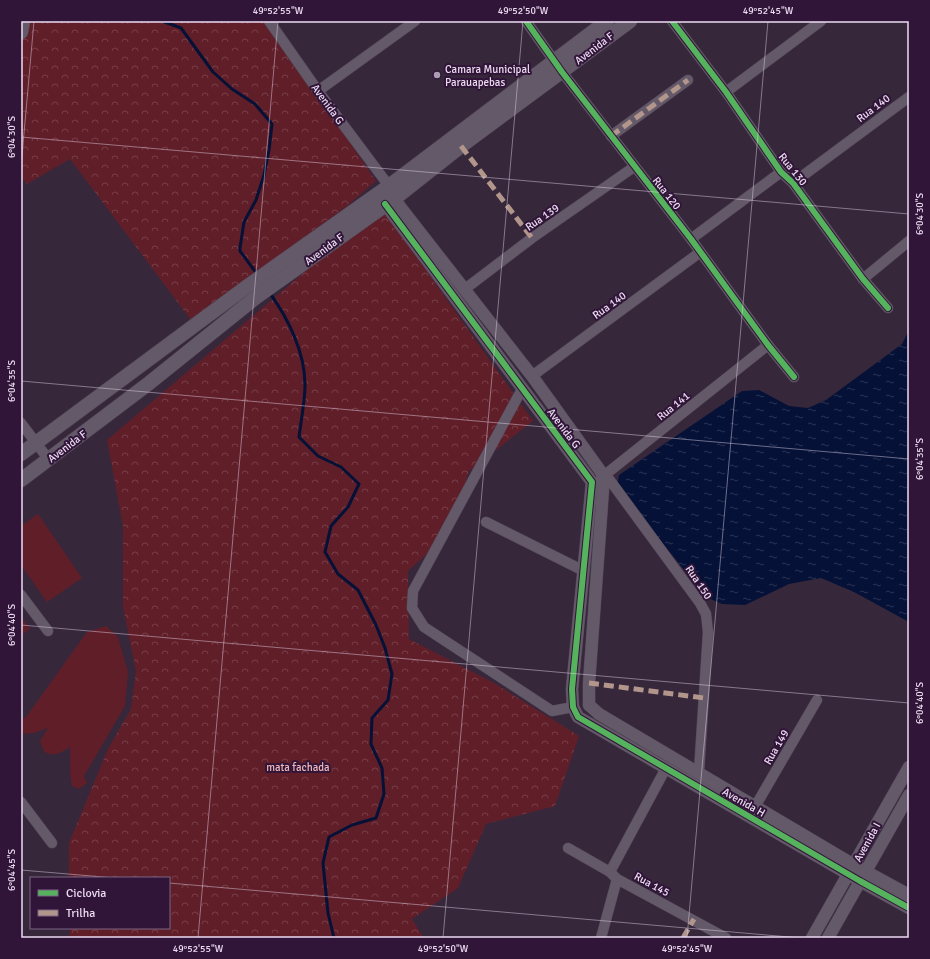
<svg xmlns="http://www.w3.org/2000/svg" width="930" height="959" viewBox="0 0 930 959" font-family="Signika,sans-serif">
<defs>
<pattern id="forest-crowns" width="20" height="18" patternUnits="userSpaceOnUse"><rect width="20" height="18" fill="#601e29"/><path d="M2 6a3 3 0 1 1 6 0M12 15a3 3 0 1 1 6 0" fill="none" stroke="#773e48"/></pattern>
<pattern id="water-ripples" width="26" height="14" patternUnits="userSpaceOnUse"><rect width="26" height="14" fill="#051136"/><path d="M2 4q2-2 4 0t4 0M15 11q2-2 4 0t4 0" fill="none" stroke="#2a3354"/></pattern>
</defs>
<rect width="100%" height="100%" fill="#36273b"/>
<g fill="url(#forest-crowns)">
<path d="M 21,21 L 267,21 L 376,181 L 347,206 L 191,320 L 70,159 L 27,184 L 21,177 Z"/>
<path d="M 381,207 L 533,421 L 469,471 L 450,533 L 408,571 L 409,639 L 494,683 L 579,736 L 555,806 L 486,824 L 458,888 L 412,919 L 424,938 L 69,938 L 70,928 L 169,928 L 169,878 L 69,878 L 69,843 L 108,749 L 131,709 L 136,671 L 123,607 L 123,526 L 107,440 Z"/>
</g>
<g fill="#601e29">
<path d="M 38,514 L 82,578 L 47,602 L 21,565 L 21,526 Z"/>
<path d="M 21,617 L 30,629 L 21,635 Z"/>
<path d="M 106,626 L 118,637 L 128,672 L 125,706 L 84,776 L 87,783 L 79,789 L 72,786 C 69,773 71,760 70,747 C 61,753 55,757 44,752 L 40,741 L 48,728 L 34,733 L 21,734 L 21,720 L 26,717 L 87,632 Z"/>
</g>
<path fill="url(#water-ripples)" d="M 909,330 L 909,622 L 854,592 L 821,578 L 789,584 L 745,605 L 722,604 L 706,597 L 617,487 L 619,475 L 742,391 L 759,390 L 789,406 L 808,408 L 826,400 L 902,344 Z"/>
<g fill="none" stroke-linecap="round" stroke-linejoin="round">
<g stroke="#051136" stroke-width="3">
<path d="M 162,21 L 181,28 L 213,72 L 232,89 L 255,104 L 272,124 L 269,150 L 264,175 L 256,200 L 244,222 L 240,248 L 240,251 L 257,274"/>
<path d="M 269,292 C 288,318 305,352 305,385 C 305,400 301,421 299,437 L 318,456 L 341,467 L 359,484 L 348,507 L 331,526 L 325,552 L 338,574 L 358,590 L 376,625 L 385,648 L 392,674 L 388,700 L 372,718 L 371,744 L 382,768 L 384,794 L 376,818 L 352,825 L 329,837 L 323,863 L 328,913 L 334,938"/>
</g>
<defs>
<g id="minor">
<path d="M 269,21 L 318,91 L 389,186"/>
<path d="M 526,21 L 562,72 L 691,239 L 768,345 L 794,377"/>
<path d="M 672,21 L 726,92 L 781,172 L 793,183 L 863,279 L 888,308"/>
<path d="M 318,91 L 415,21"/>
<path d="M 726,92 L 821,21"/>
<path d="M 611,136 L 688,80"/>
<path d="M 793,183 L 909,97"/>
<path d="M 691,239 L 781,172"/>
<path d="M 863,279 L 909,241"/>
<path d="M 465,289 L 532,238 L 634,167"/>
<path d="M 532,376 L 699,253"/>
<path d="M 522,389 L 413,591 L 412,608 L 424,627 L 552,711 L 573,707"/>
<path d="M 21,423 L 49,460"/>
<path d="M 606,475 L 700,603 L 706,614 L 708,632 L 699,772"/>
<path d="M 601,478 L 768,345"/>
<path d="M 486,522 L 584,571"/>
<path d="M 21,595 L 48,631"/>
<path d="M 21,802 L 52,843"/>
<path d="M 756,805 L 817,700"/>
<path d="M 568,848 L 610,872 L 617,879 L 726,938"/>
<path d="M 610,872 L 666,768"/>
<path d="M 601,938 L 617,879"/>
</g>
<g id="tertiary">
<path d="M 394,199 L 532,376 L 604,476 L 589,683 L 589,705"/>
<path d="M 385,204 L 592,482 L 572,689 L 573,707 L 578,717 L 860,881 L 909,908"/>
<path d="M 589,705 L 599,714 L 854,865 L 909,895"/>
<path d="M 812,938 L 909,767"/>
<path d="M 828,938 L 909,795"/>
</g>
<g id="secondary">
<path d="M 21,32 L 23,21"/>
<path d="M 21,454 L 245,288 L 389,186 L 607,21"/>
<path d="M 21,480 L 148,384 L 255,298 L 394,199 L 461,146 L 630,21"/>
</g>
</defs>
<use href="#minor" stroke="#524557" stroke-width="11"/>
<use href="#tertiary" stroke="#524557" stroke-width="13"/>
<use href="#secondary" stroke="#524557" stroke-width="15"/>
<use href="#minor" stroke="#645968" stroke-width="10"/>
<use href="#tertiary" stroke="#645968" stroke-width="12"/>
<use href="#secondary" stroke="#645968" stroke-width="14"/>
<g stroke="#b2968c" stroke-width="5" stroke-dasharray="10 5" stroke-linecap="butt">
<path d="M 611,136 L 688,80"/>
<path d="M 461,146 L 532,238"/>
<path d="M 589,683 L 704,698"/>
<path d="M 683,938 L 694,919"/>
</g>
<defs>
<g id="cycleway">
<path d="M 526,21 L 562,72 L 691,239 L 768,345 L 794,377"/>
<path d="M 672,21 L 726,92 L 781,172 L 793,183 L 863,279 L 888,308"/>
<path d="M 385,204 L 592,482 L 572,689 L 573,707 L 578,717 L 860,881 L 909,908"/>
</g>
</defs>
<use href="#cycleway" stroke="#301539" stroke-width="8"/>
<use href="#cycleway" stroke="#56b35d" stroke-width="6"/>
</g>
<path fill="none" stroke="#ecdbf2" stroke-width="1" stroke-opacity="0.45" d="M 21,137 L 909,214M 21,167 L 34,21M 21,381 L 909,459M 21,625 L 909,703M 21,870 L 115,878M 169,883 L 801,938M 198,938 L 278,21M 443,938 L 523,21M 687,938 L 768,21"/>
<circle fill="#ac9cb2" stroke="#301539" stroke-width="1.5" cx="437" cy="75" r="4"/>
<g text-anchor="middle" stroke-width="4" stroke-linejoin="round" paint-order="stroke">
<g font-size="11" fill="#ecdbf2" stroke="#301539">
<text transform="translate(594 48) rotate(-37)" y="4">Avenida F</text>
<text transform="translate(328 104) rotate(54)" y="4">Avenida G</text>
<text transform="translate(873 108) rotate(-37)" y="4">Rua 140</text>
<text transform="translate(793 169) rotate(51)" y="4">Rua 130</text>
<text transform="translate(667 193) rotate(52)" y="4">Rua 120</text>
<text transform="translate(542 217) rotate(-35)" y="4">Rua 139</text>
<text transform="translate(324 249) rotate(-36)" y="4">Avenida F</text>
<text transform="translate(609 305) rotate(-36)" y="4">Rua 140</text>
<text transform="translate(673 406) rotate(-39)" y="4">Rua 141</text>
<text transform="translate(564 428) rotate(53)" y="4">Avenida G</text>
<text transform="translate(67 446) rotate(-37)" y="4">Avenida F</text>
<text transform="translate(699 582) rotate(56)" y="4">Rua 150</text>
<text transform="translate(776 747) rotate(-60)" y="4">Rua 149</text>
<text transform="translate(744 802) rotate(30)" y="4">Avenida H</text>
<text transform="translate(867 842) rotate(-61)" y="4">Avenida I</text>
<text transform="translate(652 884) rotate(28)" y="4">Rua 145</text>
</g>
<g font-size="11" fill="#ecdbf2" stroke="#301539" text-anchor="start">
<text x="445" y="73">Camara Municipal<tspan x="445" dy="13">Parauapebas</tspan></text>
</g>
<g font-size="11" fill="#f1b8b9" stroke="#301539">
<text x="298" y="771">mata fachada</text>
</g>
</g>
<rect width="930" height="959" fill="none" stroke="#301539" stroke-width="44"/>
<rect x="30" y="877" width="140" height="52" fill="#301539" stroke="#7b6483"/>
<rect x="38" y="890" width="20" height="6" fill="#56b35d" stroke="#7b6483"/>
<text x="66" y="897" font-size="12" fill="#ecdbf2">Ciclovia</text>
<rect x="38" y="910" width="20" height="6" fill="#b2968c" stroke="#7b6483"/>
<text x="66" y="917" font-size="12" fill="#ecdbf2">Trilha</text>
<rect x="22" y="22" width="886" height="915" fill="none" stroke="#ecdbf2" stroke-width="1.5"/>
<g font-size="10" text-anchor="middle" fill="#ecdbf2">
<text x="278" y="14">49°52'55"W</text>
<text x="523" y="14">49°52'50"W</text>
<text x="768" y="14">49°52'45"W</text>
<text transform="translate(11 137) rotate(-90)" y="4">6°04'30"S</text>
<text transform="translate(919 214) rotate(-90)" y="4">6°04'30"S</text>
<text transform="translate(11 381) rotate(-90)" y="4">6°04'35"S</text>
<text transform="translate(919 459) rotate(-90)" y="4">6°04'35"S</text>
<text transform="translate(11 625) rotate(-90)" y="4">6°04'40"S</text>
<text transform="translate(919 703) rotate(-90)" y="4">6°04'40"S</text>
<text transform="translate(11 870) rotate(-90)" y="4">6°04'45"S</text>
<text x="198" y="952">49°52'55"W</text>
<text x="443" y="952">49°52'50"W</text>
<text x="687" y="952">49°52'45"W</text>
</g>
</svg>
